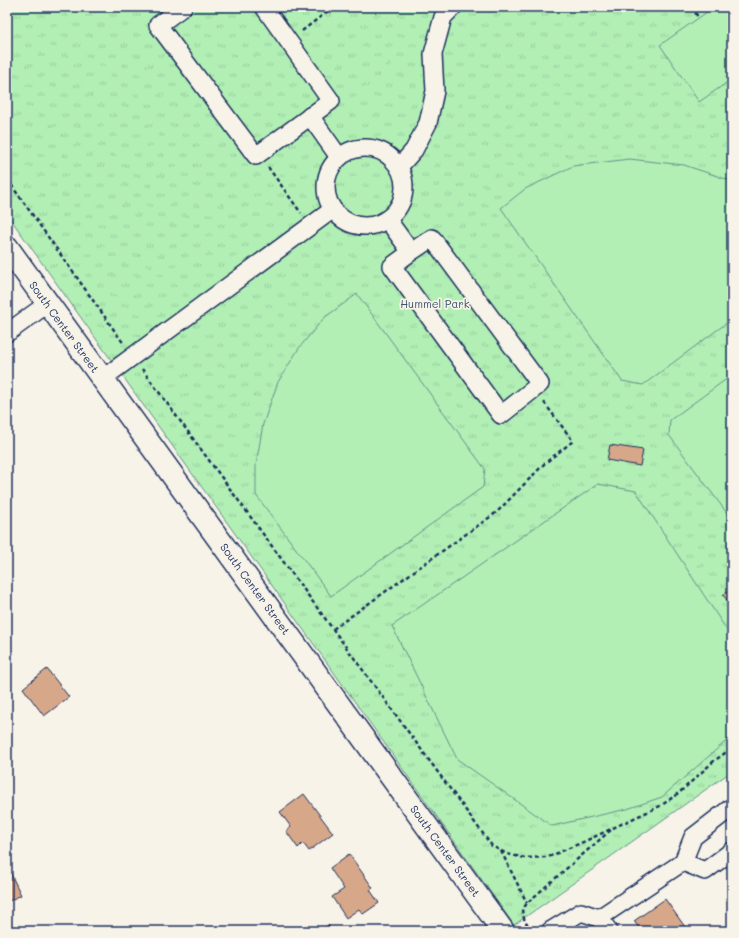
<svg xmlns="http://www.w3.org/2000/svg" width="739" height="938" viewBox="0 0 739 938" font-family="Mali,sans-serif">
<defs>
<pattern id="grass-tufts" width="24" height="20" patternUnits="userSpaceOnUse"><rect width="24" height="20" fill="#b1efb5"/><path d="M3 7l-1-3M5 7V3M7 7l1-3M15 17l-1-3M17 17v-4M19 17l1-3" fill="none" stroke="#98cd9e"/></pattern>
</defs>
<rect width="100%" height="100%" fill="#f7f3e8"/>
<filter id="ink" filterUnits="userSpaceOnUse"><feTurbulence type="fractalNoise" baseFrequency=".025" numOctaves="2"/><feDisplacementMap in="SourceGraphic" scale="8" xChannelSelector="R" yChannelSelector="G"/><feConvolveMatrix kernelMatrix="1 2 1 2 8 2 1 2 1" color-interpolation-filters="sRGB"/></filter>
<g filter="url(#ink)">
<path fill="url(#grass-tufts)" stroke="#668f8a" d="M 7,7 L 732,7 L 732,771 L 514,925 L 7,214 Z"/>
<g fill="#b1efb5" stroke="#668f8a">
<path d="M 714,7 L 732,7 L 732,79 L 699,102 L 660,45 Z"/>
<path d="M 629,159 L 684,165 L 732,181 L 732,319 L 643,385 L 622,381 L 501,208 L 525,189 L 573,166 Z"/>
<path d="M 357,294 L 485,469 L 483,487 L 331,596 L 256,495 L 256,465 L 263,424 L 278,382 L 299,348 L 324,318 Z"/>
<path d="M 732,375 L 732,520 L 669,435 L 670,420 Z"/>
<path d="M 598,484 L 636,491 L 732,638 L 732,736 L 662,797 L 627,809 L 552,826 L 457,759 L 392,626 Z"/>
</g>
<g fill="#d7a789" stroke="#1b2f5e">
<path d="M 610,445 L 643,450 L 640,466 L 607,460 Z"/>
<path d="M 731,589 L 732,597 L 727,600 L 723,595 Z"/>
<path d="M 47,669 L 69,697 L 44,716 L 23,688 Z"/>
<path d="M 304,794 L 333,833 L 309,851 L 303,843 L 298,848 L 286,831 L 291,827 L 280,812 Z"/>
<path d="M 349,854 L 373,888 L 370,890 L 379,903 L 363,914 L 359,909 L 346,918 L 332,897 L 344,889 L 330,868 Z"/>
<path d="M 9,870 L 21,895 L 7,902 L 7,871 Z"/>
<path d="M 665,899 L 688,931 L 641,931 L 634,921 Z"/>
<path d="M 328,925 L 332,931 L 320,931 Z"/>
</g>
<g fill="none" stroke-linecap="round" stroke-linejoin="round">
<defs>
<g id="minor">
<path d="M 183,7 L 158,25 L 256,156 L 331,101 L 264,7"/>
<path d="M 310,116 L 339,157"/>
<circle cx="365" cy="187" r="39"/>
<path d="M 399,167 L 414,150 L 428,123 L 435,91 L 433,54 L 443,17 L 453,7"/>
<path d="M 387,219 L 411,252 L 432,238 L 540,384 L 501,415 L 392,266 L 411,252"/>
<path d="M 7,333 L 47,304"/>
<path d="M 102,379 L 332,210"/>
<path d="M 683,862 L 705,871 L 732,851"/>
<path d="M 599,918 L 683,862 L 693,837 L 732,807"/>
<path d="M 550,931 L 581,912 L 599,918 L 609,931"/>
</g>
<path id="major" d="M 7,247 L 503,931"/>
</defs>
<use href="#minor" stroke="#1b2f5e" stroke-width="20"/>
<use href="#major" stroke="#1b2f5e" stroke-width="25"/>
<g stroke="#1b2f5e" stroke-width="2.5" stroke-dasharray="4 3" stroke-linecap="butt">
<path d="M 691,7 L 699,18"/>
<path d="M 302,31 L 333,7"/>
<path d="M 268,167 L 301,213"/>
<path d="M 7,179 L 124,344"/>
<path d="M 142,369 L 492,846 L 507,854 L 525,858 L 548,857 L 581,843 L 662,805 L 680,792 L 714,761 L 732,748"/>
<path d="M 333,629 L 497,512 L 545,463 L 573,441 L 543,401"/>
<path d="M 501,851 L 527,903"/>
<path d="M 533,931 L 525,922 L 522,911 L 527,903 L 612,829"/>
</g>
<use href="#minor" stroke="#f7f3e8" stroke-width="17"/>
<use href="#major" stroke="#f7f3e8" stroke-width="22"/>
</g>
</g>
<g text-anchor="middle" stroke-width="3.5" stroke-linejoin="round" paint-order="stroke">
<g font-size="11" fill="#39556f" stroke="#f7f3e8">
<text x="435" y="308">Hummel Park</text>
</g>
<g font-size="11" fill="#1b2f5e" stroke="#f7f3e8">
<text transform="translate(64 327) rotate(54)" y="4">South Center Street</text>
<text transform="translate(255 589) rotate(54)" y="4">South Center Street</text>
<text transform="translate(445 851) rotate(54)" y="4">South Center Street</text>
</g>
</g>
<rect width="739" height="938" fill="none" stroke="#f7f3e8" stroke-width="24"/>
<rect x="12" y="12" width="715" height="914" fill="none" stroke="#1b2f5e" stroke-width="1.5" filter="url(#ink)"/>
</svg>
